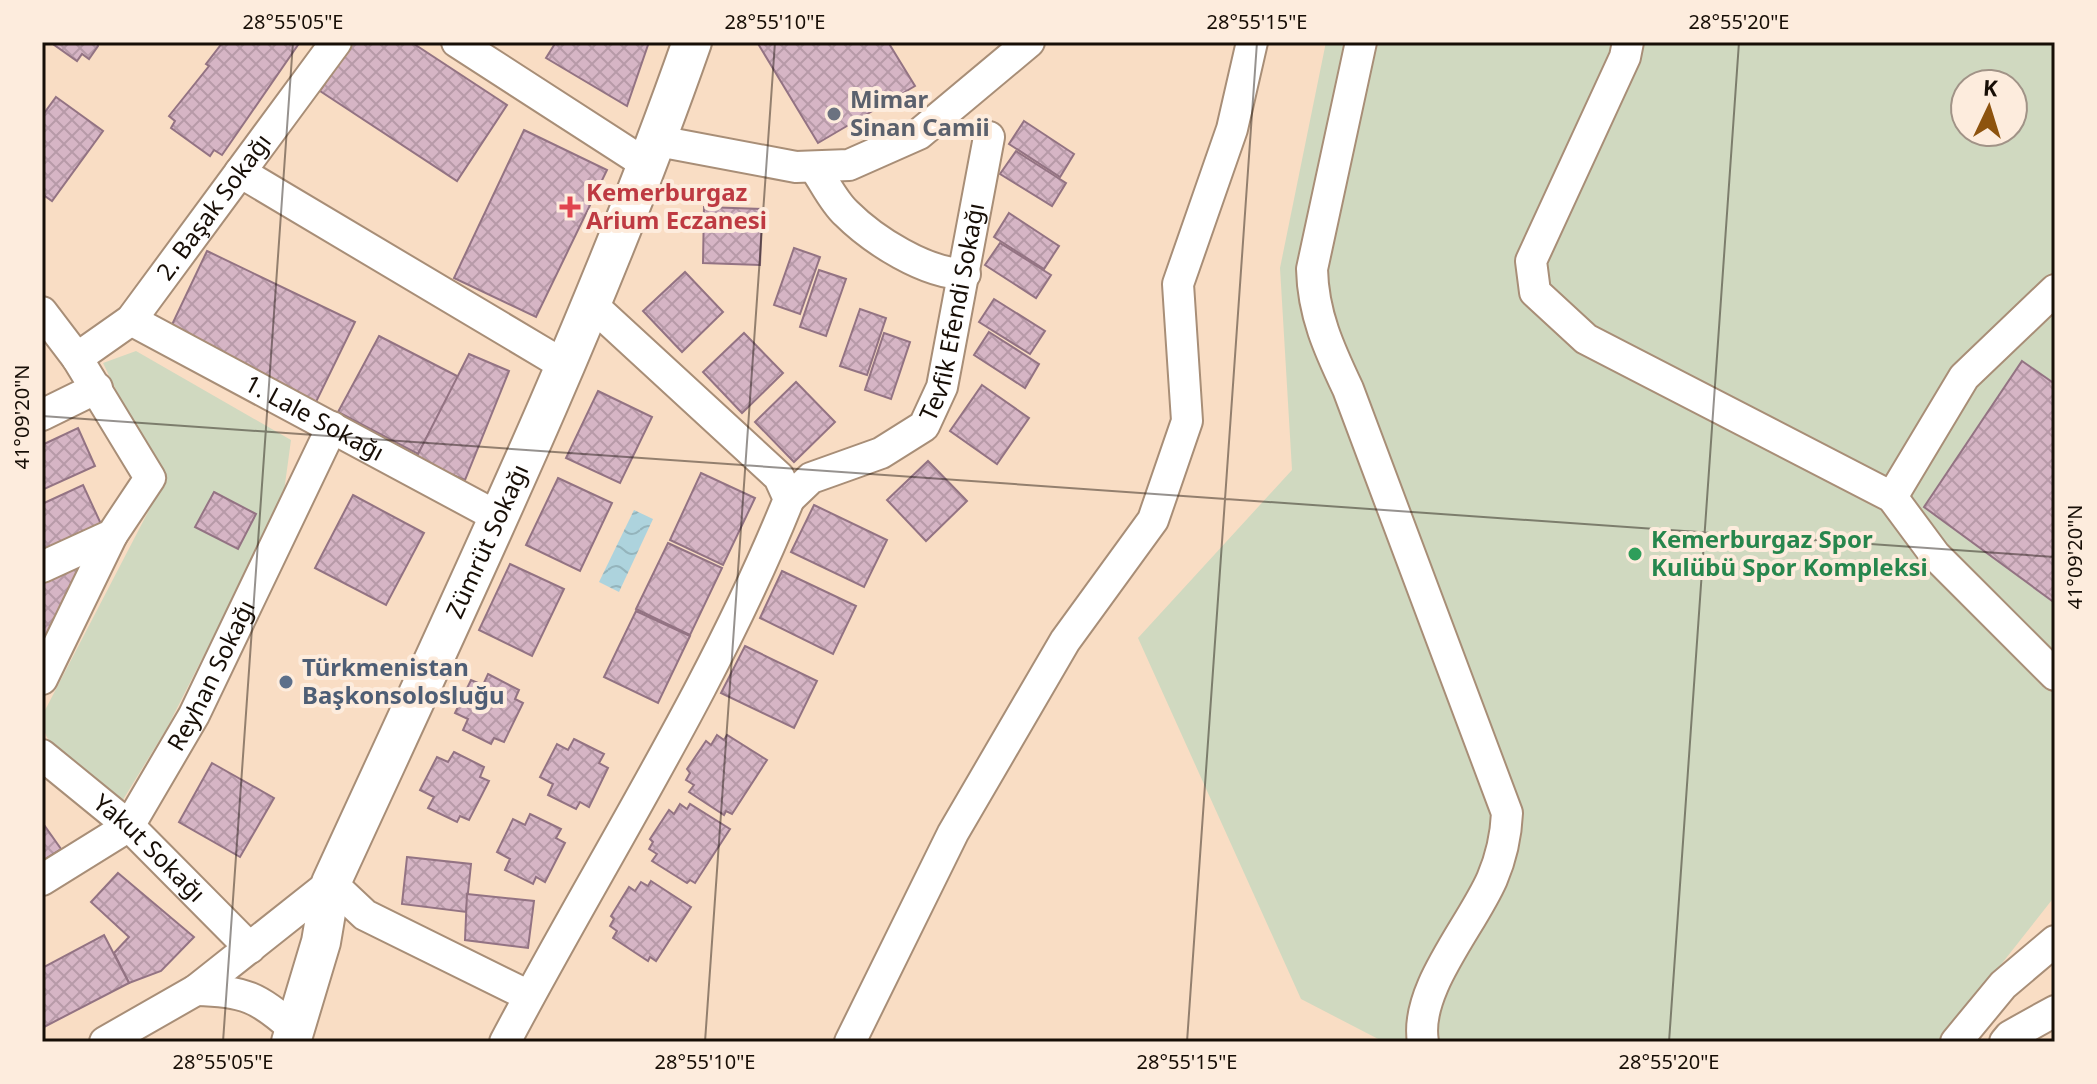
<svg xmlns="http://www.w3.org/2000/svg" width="2097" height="1084" viewBox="0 0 2097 1084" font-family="'Noto Sans',sans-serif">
<defs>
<pattern id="water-waves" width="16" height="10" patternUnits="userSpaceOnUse" patternTransform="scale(2)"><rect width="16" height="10" fill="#add3dd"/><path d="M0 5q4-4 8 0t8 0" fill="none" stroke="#94b4bc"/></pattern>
<pattern id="building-cross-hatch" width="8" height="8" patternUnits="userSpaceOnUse" patternTransform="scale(2)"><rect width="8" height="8" fill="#d6b5c5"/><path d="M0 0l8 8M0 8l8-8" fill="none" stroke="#b79aa8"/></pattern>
</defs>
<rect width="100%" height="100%" fill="#f9ddc4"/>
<g fill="#d0d9c0" fill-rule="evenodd">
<path d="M 1326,42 L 2055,42 L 2052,240 L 2055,242 L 2055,896 L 1940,1042 L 1384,1042 L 1301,999 L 1138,638 L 1292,470 L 1280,268 ZM 1965,84 L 2013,84 L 2013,132 L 1965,132 Z"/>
<path d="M 136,351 L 291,440 L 283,499 L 167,728 L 121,803 C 92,782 42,756 42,716 L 162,485 L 103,363 Z"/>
</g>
<path fill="url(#water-waves)" d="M 634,510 L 653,519 L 619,592 L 599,582 Z"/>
<g fill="url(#building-cross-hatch)" stroke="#937383" stroke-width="2">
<path d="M 50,42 L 97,42 L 98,46 L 89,59 L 82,54 L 77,61 Z"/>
<path d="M 223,42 L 300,42 L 222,155 L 214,150 L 210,156 L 171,128 L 175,121 L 169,116 L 209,66 L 206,64 Z"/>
<path d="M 352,42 L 411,42 L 507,105 L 457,181 L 320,91 Z"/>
<path d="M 556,42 L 649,42 L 627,106 L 546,58 Z"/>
<path d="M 757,42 L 888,42 L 915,86 L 818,143 Z"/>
<path d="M 56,97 L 103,131 L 52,201 L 42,194 L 42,116 Z"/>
<path d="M 1024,121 L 1074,154 L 1060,177 L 1009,144 Z"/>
<path d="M 524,130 L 607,170 L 536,317 L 454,278 Z"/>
<path d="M 1016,151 L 1066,183 L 1052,206 L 1000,174 Z"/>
<path d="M 704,207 L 762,209 L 760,265 L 703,263 Z"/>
<path d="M 1009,213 L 1059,246 L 1044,269 L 994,237 Z"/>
<path d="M 1000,243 L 1051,275 L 1036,298 L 985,265 Z"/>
<path d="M 794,248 L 820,257 L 800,314 L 774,305 Z"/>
<path d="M 207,251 L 355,322 L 315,404 L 168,333 Z"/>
<path d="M 819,270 L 846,279 L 826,336 L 800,327 Z"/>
<path d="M 685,272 L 723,312 L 682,352 L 643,311 Z"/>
<path d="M 994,299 L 1045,331 L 1030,354 L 979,322 Z"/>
<path d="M 860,309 L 886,318 L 867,375 L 840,366 Z"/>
<path d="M 989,332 L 1039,364 L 1025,388 L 974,355 Z"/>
<path d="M 744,333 L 783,373 L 742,413 L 703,372 Z"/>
<path d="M 884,333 L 910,342 L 891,399 L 865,390 Z"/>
<path d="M 379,336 L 459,377 L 418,454 L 338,412 Z"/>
<path d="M 469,354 L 509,371 L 465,480 L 415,460 Z"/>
<path d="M 2022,361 L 2055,384 L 2055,603 L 1924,507 Z"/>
<path d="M 796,382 L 835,422 L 794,462 L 755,422 Z"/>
<path d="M 982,385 L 1029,418 L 997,464 L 950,431 Z"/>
<path d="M 598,391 L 652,417 L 620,483 L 566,458 Z"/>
<path d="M 78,428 L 95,466 L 42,490 L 42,445 Z"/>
<path d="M 928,461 L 967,501 L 926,541 L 887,500 Z"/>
<path d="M 701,473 L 755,498 L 723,565 L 670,540 Z"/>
<path d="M 558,478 L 612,503 L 580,571 L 526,545 Z"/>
<path d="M 83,485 L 101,524 L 42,551 L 42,504 Z"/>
<path d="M 214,492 L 256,514 L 238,549 L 195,527 Z"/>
<path d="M 353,495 L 424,533 L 386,605 L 315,568 Z"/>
<path d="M 814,505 L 887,540 L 864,587 L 791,552 Z"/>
<path d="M 668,543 L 722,568 L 690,635 L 636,609 Z"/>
<path d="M 97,557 L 42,643 L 42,576 Z"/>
<path d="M 510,564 L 564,589 L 532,656 L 479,630 Z"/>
<path d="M 782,571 L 856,606 L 833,654 L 760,618 Z"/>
<path d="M 636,611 L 690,636 L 658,703 L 604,677 Z"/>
<path d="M 745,646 L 817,681 L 794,728 L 721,693 Z"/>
<path d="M 488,674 L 519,690 L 515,699 L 523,703 L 504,742 L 494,738 L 491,744 L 463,730 L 468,719 L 455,713 L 471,680 L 483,685 Z"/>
<path d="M 717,735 L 724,740 L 727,735 L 767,760 L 732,814 L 726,811 L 724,815 L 689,792 L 694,785 L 686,780 L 690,773 L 687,769 L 706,741 L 711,745 Z"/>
<path d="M 574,739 L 604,754 L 599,763 L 608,768 L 589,807 L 580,802 L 576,809 L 548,795 L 553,784 L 540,777 L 557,744 L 568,750 Z"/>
<path d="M 454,752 L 484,767 L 480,777 L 489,781 L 469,820 L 460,816 L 457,822 L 428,808 L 434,797 L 420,790 L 437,757 L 448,762 Z"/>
<path d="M 212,763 L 274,798 L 240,857 L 179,822 Z"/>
<path d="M 680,804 L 687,809 L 690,804 L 730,829 L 695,883 L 690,880 L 687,883 L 652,861 L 657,854 L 649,849 L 653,842 L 650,839 L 669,810 L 674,814 Z"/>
<path d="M 530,814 L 561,829 L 556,838 L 565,843 L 545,882 L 536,877 L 533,884 L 505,870 L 510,859 L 497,852 L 513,819 L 525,825 Z"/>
<path d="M 42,822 L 61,849 L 42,861 Z"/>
<path d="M 407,857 L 471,864 L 466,912 L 402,904 Z"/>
<path d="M 118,873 L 194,937 L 161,971 L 129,983 L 114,953 L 129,937 L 91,902 Z"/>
<path d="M 651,881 L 691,907 L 656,961 L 650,957 L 648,961 L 613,938 L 617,931 L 610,926 L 614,919 L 611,916 L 629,887 L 635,891 L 641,882 L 648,886 Z"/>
<path d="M 467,894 L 534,901 L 528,948 L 465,940 Z"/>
<path d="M 104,935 L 129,983 L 42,1028 L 42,968 Z"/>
</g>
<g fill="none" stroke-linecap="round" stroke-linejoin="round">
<defs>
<g id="minor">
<path d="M 457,42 L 649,166"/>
<path d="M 1361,42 L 1312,269 C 1313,314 1329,349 1348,389 L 1507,813 C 1506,836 1501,858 1492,879 C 1471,927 1414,990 1423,1042"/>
<path d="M 1628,42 L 1625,57 L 1531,261 L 1535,292 L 1586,339 L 1892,497 L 1935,555 L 2055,675"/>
<path d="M 658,141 L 796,167 L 849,165 L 919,134 L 1029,42"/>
<path d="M 814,167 C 824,181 833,201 846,213 C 873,240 926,274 965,274"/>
<path d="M 240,172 L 564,365"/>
<path d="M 42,312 L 77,358 L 150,478 L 112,535 L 42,567"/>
<path id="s1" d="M 131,320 L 498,517"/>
<path id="s2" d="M 77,358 L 131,320 L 336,42"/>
<path d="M 42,415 L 97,388"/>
<path d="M 1892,497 L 1964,377 L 2055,290"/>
<path id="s3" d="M 789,499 L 811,478 L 881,453 L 924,426 L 942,387 L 989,137"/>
<path d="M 42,679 L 112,535"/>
<path id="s4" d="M 42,755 L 129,826 L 250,948"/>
<path id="s5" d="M 42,880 L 129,826 L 194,715 L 332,427"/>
<path d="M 196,990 C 244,991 259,997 295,1030"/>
<path d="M 105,1042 L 196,990 L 331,883 L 365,915 L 529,996"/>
<path d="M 505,1042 C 600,862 713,688 789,499 L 779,477 L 590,303"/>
<path d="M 850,1042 L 953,833 L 1065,641 L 1153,520 L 1187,421 L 1178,284 L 1232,129 L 1252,42"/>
<path d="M 1956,1042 L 2003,985 L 2055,941"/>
<path d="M 2005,1042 L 2010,1036 L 2055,1011"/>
</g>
<g id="tertiary">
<path id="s6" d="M 291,1042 L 321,942 L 331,883 C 458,606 591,330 692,42"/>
</g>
</defs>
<use href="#minor" stroke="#a88e77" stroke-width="34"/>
<use href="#tertiary" stroke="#a88e77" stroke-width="42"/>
<use href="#minor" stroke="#fff" stroke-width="30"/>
<use href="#tertiary" stroke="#fff" stroke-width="38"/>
</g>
<path fill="none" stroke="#170e06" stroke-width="2" stroke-opacity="0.45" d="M 42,416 L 2055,557M 223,1042 L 293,42M 705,1042 L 775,42M 1187,1042 L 1257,42M 1669,1042 L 1739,42"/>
<circle fill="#6b7280" stroke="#fdecdd" stroke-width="3" cx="834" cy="114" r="8"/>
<path fill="#e0444e" stroke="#fdecdd" stroke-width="3" d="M566 195h8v8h8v8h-8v8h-8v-8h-8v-8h8z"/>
<circle fill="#2e9e5b" stroke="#fdecdd" stroke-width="3" cx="1635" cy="554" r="8"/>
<circle fill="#5c6f8a" stroke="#fdecdd" stroke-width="3" cx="286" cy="682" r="8"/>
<g text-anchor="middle" stroke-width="8" stroke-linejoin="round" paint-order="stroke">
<g font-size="24" font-weight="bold" fill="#5b616d" stroke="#fdecdd" text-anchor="start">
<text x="850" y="108">Mimar<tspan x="850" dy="28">Sinan Camii</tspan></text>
</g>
<g font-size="24" font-weight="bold" fill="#be3a42" stroke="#fdecdd" text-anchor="start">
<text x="586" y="201">Kemerburgaz<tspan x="586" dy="28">Arium Eczanesi</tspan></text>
</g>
<g font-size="24" fill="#170e06" stroke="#fdecdd">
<text dy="8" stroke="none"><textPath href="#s2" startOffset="206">2. Başak Sokağı</textPath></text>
<text dy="8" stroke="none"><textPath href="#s3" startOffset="274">Tevfik Efendi Sokağı</textPath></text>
<text dy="8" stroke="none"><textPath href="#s1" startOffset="208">1. Lale Sokağı</textPath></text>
<text dy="8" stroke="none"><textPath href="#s6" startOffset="540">Zümrüt Sokağı</textPath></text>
<text dy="8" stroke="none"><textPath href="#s5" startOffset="274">Reyhan Sokağı</textPath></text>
<text dy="8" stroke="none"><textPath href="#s4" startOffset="142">Yakut Sokağı</textPath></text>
</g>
<g font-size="24" font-weight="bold" fill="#27864d" stroke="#fdecdd" text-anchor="start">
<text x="1651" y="548">Kemerburgaz Spor<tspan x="1651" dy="28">Kulübü Spor Kompleksi</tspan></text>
</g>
<g font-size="24" font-weight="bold" fill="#4e5e75" stroke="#fdecdd" text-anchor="start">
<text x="302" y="676">Türkmenistan<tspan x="302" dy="28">Başkonsolosluğu</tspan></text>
</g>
</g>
<rect width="2097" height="1084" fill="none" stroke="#fdecdd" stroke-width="88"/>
<g transform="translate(1989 108) rotate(4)"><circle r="38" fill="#fdecdd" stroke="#a19387" stroke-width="2"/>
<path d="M0-6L14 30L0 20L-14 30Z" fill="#8d530e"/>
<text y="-12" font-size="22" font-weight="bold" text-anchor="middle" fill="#170e06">K</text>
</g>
<rect x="44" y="44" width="2009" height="996" fill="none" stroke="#170e06" stroke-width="3"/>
<g font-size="20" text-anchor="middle" fill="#170e06">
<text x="293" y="29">28°55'05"E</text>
<text x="775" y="29">28°55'10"E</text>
<text x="1257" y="29">28°55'15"E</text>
<text x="1739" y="29">28°55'20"E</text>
<text transform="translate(22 417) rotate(-90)" y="7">41°09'20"N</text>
<text transform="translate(2075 557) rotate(-90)" y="7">41°09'20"N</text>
<text x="223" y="1069">28°55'05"E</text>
<text x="705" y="1069">28°55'10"E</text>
<text x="1187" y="1069">28°55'15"E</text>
<text x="1669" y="1069">28°55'20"E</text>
</g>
</svg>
